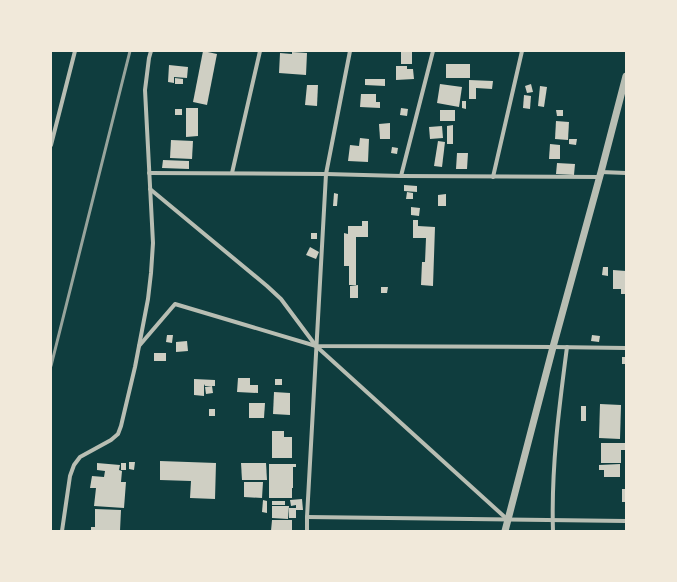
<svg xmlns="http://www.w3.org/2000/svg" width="677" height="582" viewBox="0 0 677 582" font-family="'Roboto Condensed',sans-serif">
<rect width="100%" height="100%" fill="#0f3d3e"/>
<g fill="#cfcfc3">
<path d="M 203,51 L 217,54 L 207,105 L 193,102 Z"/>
<rect x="401" y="51" width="11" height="13"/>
<path d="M 292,52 L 307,53 L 306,75 L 279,73 L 280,53 L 292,54 Z"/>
<rect x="446" y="64" width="24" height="14"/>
<path d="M 169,65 L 188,67 L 187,78 L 174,77 L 174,83 L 168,82 Z"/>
<path d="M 396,66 L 407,66 L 407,69 L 413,69 L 414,79 L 396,80 Z"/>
<path d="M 175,78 L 183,79 L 183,84 L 175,84 Z"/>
<path d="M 365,79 L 385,79 L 385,86 L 365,85 Z"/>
<path d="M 469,80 L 493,81 L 492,89 L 476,88 L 476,99 L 469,99 Z"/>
<path d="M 440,84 L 462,87 L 459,107 L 437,103 Z"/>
<path d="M 531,84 L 533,92 L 527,93 L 525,86 Z"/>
<path d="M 307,85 L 318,85 L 317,106 L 305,105 Z"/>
<path d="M 540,86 L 547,87 L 544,107 L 538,106 Z"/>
<path d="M 361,94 L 376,94 L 376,102 L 380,102 L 380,108 L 360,107 Z"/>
<path d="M 524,95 L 531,96 L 530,109 L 523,108 Z"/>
<path d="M 462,101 L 466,101 L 466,109 L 462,108 Z"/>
<path d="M 186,108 L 198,108 L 198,136 L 186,137 Z"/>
<path d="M 401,108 L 408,109 L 407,116 L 400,115 Z"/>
<rect x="175" y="109" width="7" height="6"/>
<rect x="440" y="110" width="15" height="11"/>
<path d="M 556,110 L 563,110 L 563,116 L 557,116 Z"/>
<path d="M 556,121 L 569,122 L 568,140 L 555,139 Z"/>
<path d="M 390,123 L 390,139 L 380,139 L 379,124 Z"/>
<path d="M 453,125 L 453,144 L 447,144 L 447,126 Z"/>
<path d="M 442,126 L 443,138 L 430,139 L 429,127 Z"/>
<path d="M 360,138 L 369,139 L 368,162 L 348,161 L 350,145 L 359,146 Z"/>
<path d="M 569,139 L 577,139 L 576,145 L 569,144 Z"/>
<path d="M 171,140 L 193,141 L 192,159 L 170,158 Z"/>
<path d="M 438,141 L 445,142 L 442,167 L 434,166 Z"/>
<path d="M 550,144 L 560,145 L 560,159 L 549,159 Z"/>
<path d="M 392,147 L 398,148 L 397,154 L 391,153 Z"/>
<path d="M 457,153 L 468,153 L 467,169 L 456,169 Z"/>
<path d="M 163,160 L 189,161 L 189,169 L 162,168 Z"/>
<path d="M 557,163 L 575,164 L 574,175 L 556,174 Z"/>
<path d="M 404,185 L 417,186 L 417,192 L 404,191 Z"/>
<path d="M 407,192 L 413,193 L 413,199 L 406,199 Z"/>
<path d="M 334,193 L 338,194 L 337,206 L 333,206 Z"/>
<path d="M 446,194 L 446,206 L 438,206 L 438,195 Z"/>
<path d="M 411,207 L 420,208 L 419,216 L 411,215 Z"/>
<path d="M 413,220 L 418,220 L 418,226 L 435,227 L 433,286 L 421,285 L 422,262 L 425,262 L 426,238 L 413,238 Z"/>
<path d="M 362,221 L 368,221 L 368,237 L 356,237 L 356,285 L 349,285 L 349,266 L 344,266 L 344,233 L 348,234 L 348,226 L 362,226 Z"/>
<rect x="311" y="233" width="6" height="6"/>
<path d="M 310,247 L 319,252 L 316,259 L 306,255 Z"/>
<path d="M 603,267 L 608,267 L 608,276 L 602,275 Z"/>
<path d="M 613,270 L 626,271 L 626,294 L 621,294 L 621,289 L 613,289 Z"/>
<path d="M 358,285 L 358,298 L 350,298 L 350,286 Z"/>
<path d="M 381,287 L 388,287 L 387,293 L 381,293 Z"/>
<path d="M 167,335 L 173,335 L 172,343 L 166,342 Z"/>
<path d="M 592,335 L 600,336 L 599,342 L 591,341 Z"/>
<path d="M 187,341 L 188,351 L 176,352 L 176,342 Z"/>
<rect x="154" y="353" width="12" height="8"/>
<rect x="622" y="357" width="4" height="7"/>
<path d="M 238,378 L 250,378 L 250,385 L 258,385 L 258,393 L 237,392 Z"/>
<path d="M 194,379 L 215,380 L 215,386 L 205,386 L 204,384 L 204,396 L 194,395 Z"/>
<rect x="275" y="379" width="7" height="6"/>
<path d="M 212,386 L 213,393 L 206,394 L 205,387 Z"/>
<path d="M 274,392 L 290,393 L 290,415 L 273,414 Z"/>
<path d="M 249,403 L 265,403 L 264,418 L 249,418 Z"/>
<path d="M 600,404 L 621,405 L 620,439 L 599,438 Z"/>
<rect x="581" y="406" width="5" height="15"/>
<rect x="209" y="409" width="6" height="7"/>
<path d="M 272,431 L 284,431 L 284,437 L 292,437 L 292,458 L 272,458 Z"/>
<path d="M 601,443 L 625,443 L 625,450 L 621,450 L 621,463 L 601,463 Z"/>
<path d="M 160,461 L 216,463 L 215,499 L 190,498 L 191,481 L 160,480 Z"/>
<path d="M 129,462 L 135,462 L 134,470 L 129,469 Z"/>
<path d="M 97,463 L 120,465 L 119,470 L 122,471 L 121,482 L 126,482 L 124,508 L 94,506 L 96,488 L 90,488 L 92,476 L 104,477 L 105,471 L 97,470 Z"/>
<rect x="121" y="463" width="5" height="7"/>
<path d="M 241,463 L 266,463 L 267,480 L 242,480 Z"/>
<path d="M 269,464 L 296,464 L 296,467 L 293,467 L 293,488 L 292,488 L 292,498 L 269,498 Z"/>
<path d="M 620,464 L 620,477 L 604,477 L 604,470 L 599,470 L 599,465 Z"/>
<path d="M 244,482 L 263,482 L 262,498 L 244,497 Z"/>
<rect x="622" y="489" width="4" height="13"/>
<path d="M 302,499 L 303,510 L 296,510 L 296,505 L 291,506 L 290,500 Z"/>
<path d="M 263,500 L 267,501 L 267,513 L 262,512 Z"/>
<rect x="272" y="501" width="13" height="4"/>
<path d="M 272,506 L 289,506 L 288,519 L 272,518 Z"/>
<rect x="289" y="508" width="7" height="10"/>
<path d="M 95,509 L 121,510 L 120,531 L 91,531 L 91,527 L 95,527 Z"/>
<path d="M 272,520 L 292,520 L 292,531 L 271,531 Z"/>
</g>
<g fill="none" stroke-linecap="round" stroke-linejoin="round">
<g stroke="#b8beb3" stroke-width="4">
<path d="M 51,145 L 75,51"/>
<path d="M 601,172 L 626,173"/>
<path d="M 149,173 L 326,174 L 401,176 L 600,177"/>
<path d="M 232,173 L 260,51"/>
<path d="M 401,176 L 433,51"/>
<path d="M 493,177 L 522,51"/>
<path d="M 150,189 L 267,286 L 281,299 L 316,346 L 508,520"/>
<path d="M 139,346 L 175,304 L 316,346 L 553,347 L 626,348"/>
<path d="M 307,517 L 626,521"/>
<path d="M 62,531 L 70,476 L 74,465 L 80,457 L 111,440 L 118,434 L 121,426 L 135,367 L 148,299 L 151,273 L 153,243 L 145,90 L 149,58 L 151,51"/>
<path d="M 307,531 L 307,517 L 326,174 L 350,51"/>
<path d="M 553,531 C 551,469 559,408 567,347"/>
</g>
<path stroke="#b8beb3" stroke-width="7" d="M 505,531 L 553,347 L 601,172 L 626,76"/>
<path stroke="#97a49c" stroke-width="3" d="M 51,366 L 130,51"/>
</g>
<rect width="677" height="582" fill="none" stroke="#f1e9da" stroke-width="104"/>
</svg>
